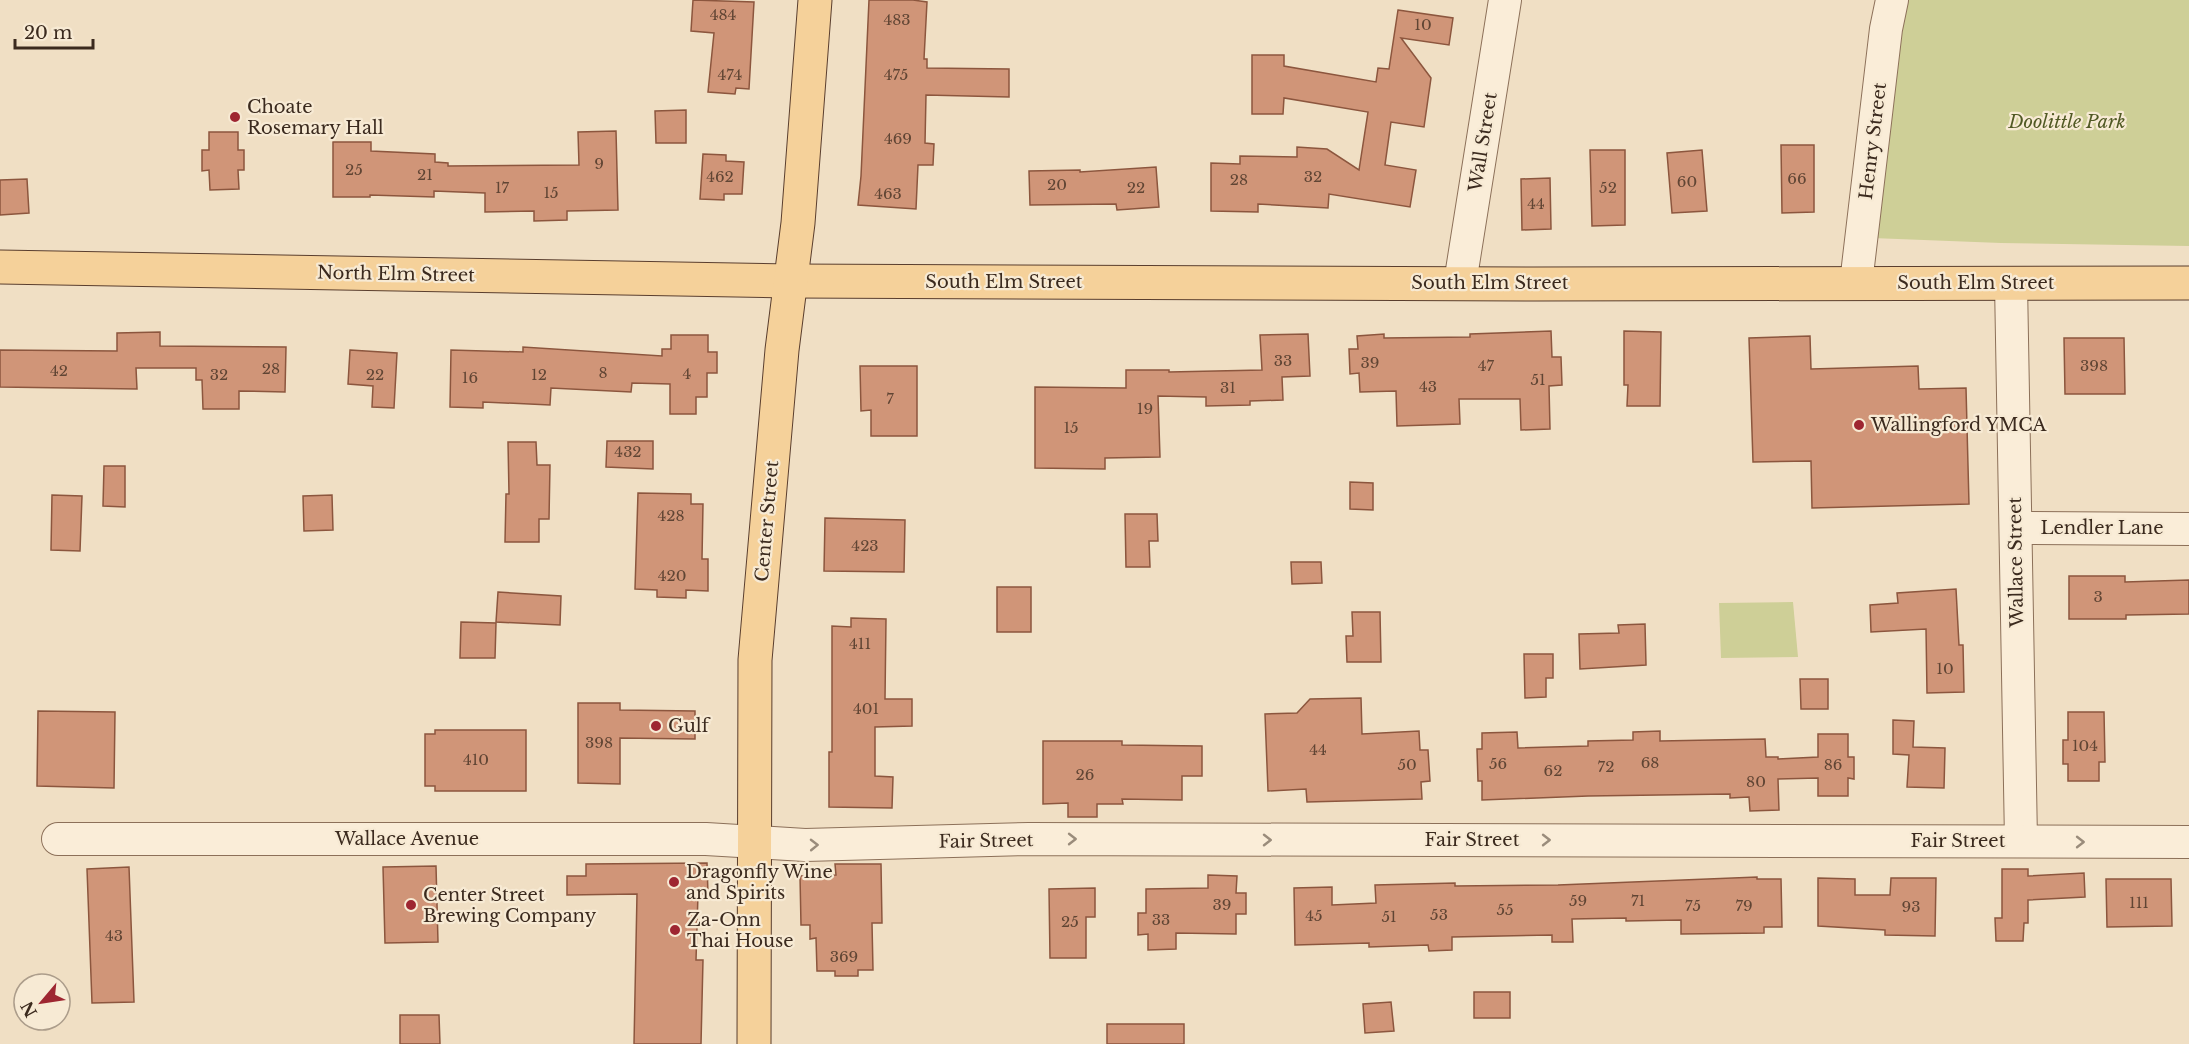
<svg xmlns="http://www.w3.org/2000/svg" width="2189" height="1044" viewBox="0 0 2189 1044" font-family="'Libre Baskerville',serif">
<rect width="100%" height="100%" fill="#f0dfc4"/>
<g fill="#cecf97">
<path d="M 1907,0 L 2189,0 L 2189,246 L 2001,243 L 1872,238 Z"/>
<path d="M 1793,602 L 1798,657 L 1721,658 L 1719,603 Z"/>
</g>
<g fill="#d09578" stroke="#8c563e" stroke-width="1.5">
<path d="M 693,0 L 754,2 L 749,89 L 736,88 L 735,94 L 708,92 L 714,33 L 691,31 Z"/>
<path d="M 869,0 L 913,0 L 927,2 L 924,59 L 927,59 L 927,68 L 1009,69 L 1009,97 L 926,95 L 925,143 L 934,144 L 933,165 L 918,165 L 916,209 L 858,205 L 861,176 Z"/>
<path d="M 1398,10 L 1453,18 L 1449,45 L 1401,38 L 1431,78 L 1424,127 L 1391,122 L 1385,165 L 1416,170 L 1410,207 L 1329,194 L 1328,208 L 1258,204 L 1258,212 L 1211,211 L 1211,163 L 1240,164 L 1240,156 L 1297,157 L 1297,147 L 1327,149 L 1359,170 L 1368,112 L 1284,98 L 1283,114 L 1252,114 L 1252,55 L 1284,55 L 1284,66 L 1376,82 L 1378,68 L 1389,69 Z"/>
<path d="M 686,110 L 686,143 L 656,143 L 655,111 Z"/>
<path d="M 616,131 L 618,210 L 567,211 L 567,220 L 534,221 L 534,211 L 485,212 L 485,193 L 434,191 L 434,197 L 370,195 L 370,197 L 333,197 L 333,142 L 371,142 L 371,151 L 435,154 L 435,162 L 448,163 L 448,166 L 579,165 L 578,132 Z"/>
<path d="M 209,132 L 238,132 L 238,150 L 244,150 L 244,170 L 238,170 L 239,189 L 210,190 L 209,170 L 202,171 L 202,150 L 209,150 Z"/>
<path d="M 1781,145 L 1814,145 L 1814,212 L 1782,213 Z"/>
<path d="M 1590,150 L 1625,150 L 1625,225 L 1592,226 Z"/>
<path d="M 1702,150 L 1707,211 L 1672,213 L 1667,153 Z"/>
<path d="M 703,154 L 726,155 L 726,161 L 744,162 L 742,194 L 724,194 L 724,200 L 700,199 Z"/>
<path d="M 1156,167 L 1159,207 L 1117,210 L 1116,204 L 1030,205 L 1029,171 L 1080,170 L 1080,172 Z"/>
<path d="M 1550,178 L 1551,229 L 1522,230 L 1521,179 Z"/>
<path d="M 27,179 L 29,213 L 0,215 L 0,180 Z"/>
<path d="M 1551,331 L 1552,357 L 1561,357 L 1562,385 L 1549,386 L 1550,429 L 1521,430 L 1520,399 L 1459,399 L 1460,424 L 1397,426 L 1396,391 L 1360,392 L 1359,373 L 1350,374 L 1349,349 L 1358,349 L 1357,336 L 1384,334 L 1384,338 L 1470,337 L 1470,334 Z"/>
<path d="M 1624,331 L 1661,332 L 1660,406 L 1627,406 L 1628,385 L 1624,385 Z"/>
<path d="M 160,332 L 160,346 L 286,347 L 285,392 L 239,391 L 239,409 L 203,409 L 202,380 L 196,380 L 196,368 L 136,368 L 137,389 L 0,387 L 0,350 L 117,351 L 117,333 Z"/>
<path d="M 1308,334 L 1310,376 L 1282,377 L 1283,400 L 1250,401 L 1250,405 L 1206,406 L 1206,397 L 1158,396 L 1160,457 L 1105,458 L 1105,469 L 1035,468 L 1035,387 L 1126,388 L 1126,370 L 1169,370 L 1169,372 L 1262,370 L 1260,335 Z"/>
<path d="M 671,335 L 708,335 L 708,352 L 717,352 L 717,373 L 707,373 L 707,397 L 696,397 L 696,414 L 670,414 L 670,384 L 632,383 L 631,392 L 551,388 L 550,405 L 483,402 L 483,408 L 450,407 L 451,350 L 523,352 L 523,347 L 662,356 L 662,349 L 671,349 Z"/>
<path d="M 1810,336 L 1811,369 L 1918,366 L 1919,389 L 1966,388 L 1969,504 L 1812,508 L 1811,461 L 1753,462 L 1749,338 Z"/>
<path d="M 2064,338 L 2124,338 L 2125,394 L 2065,394 Z"/>
<path d="M 350,350 L 397,353 L 394,408 L 372,407 L 373,386 L 348,384 Z"/>
<path d="M 860,366 L 917,366 L 917,436 L 871,436 L 871,410 L 861,411 Z"/>
<path d="M 607,441 L 653,441 L 653,469 L 606,467 Z"/>
<path d="M 508,442 L 536,442 L 537,465 L 550,465 L 549,519 L 539,519 L 539,542 L 505,542 L 506,494 L 509,494 Z"/>
<path d="M 104,466 L 125,466 L 125,507 L 103,506 Z"/>
<path d="M 1350,482 L 1373,483 L 1373,510 L 1350,509 Z"/>
<path d="M 638,493 L 691,494 L 691,504 L 703,504 L 702,559 L 708,559 L 708,591 L 686,590 L 686,598 L 657,597 L 657,590 L 635,589 Z"/>
<path d="M 52,495 L 82,496 L 80,551 L 51,550 Z"/>
<path d="M 332,495 L 333,530 L 304,531 L 303,496 Z"/>
<path d="M 1125,514 L 1157,514 L 1158,541 L 1149,541 L 1150,567 L 1126,567 Z"/>
<path d="M 825,518 L 905,520 L 904,572 L 824,571 Z"/>
<path d="M 1291,562 L 1321,562 L 1322,583 L 1292,584 Z"/>
<path d="M 2069,576 L 2125,576 L 2125,582 L 2189,580 L 2189,614 L 2126,615 L 2126,619 L 2069,619 Z"/>
<rect x="997" y="587" width="34" height="45"/>
<path d="M 1956,589 L 1959,645 L 1963,645 L 1964,692 L 1927,693 L 1926,629 L 1871,632 L 1870,605 L 1898,603 L 1897,593 Z"/>
<path d="M 498,592 L 561,596 L 560,625 L 496,622 Z"/>
<path d="M 1352,612 L 1380,612 L 1381,662 L 1347,662 L 1346,636 L 1353,636 Z"/>
<path d="M 851,618 L 886,619 L 885,699 L 912,699 L 912,726 L 875,727 L 875,776 L 893,777 L 892,808 L 829,807 L 829,752 L 832,752 L 832,626 L 851,627 Z"/>
<path d="M 461,622 L 496,623 L 495,658 L 460,658 Z"/>
<path d="M 1645,624 L 1646,665 L 1580,669 L 1579,634 L 1619,633 L 1618,625 Z"/>
<path d="M 1524,654 L 1553,654 L 1553,678 L 1546,678 L 1546,697 L 1525,698 Z"/>
<path d="M 1800,679 L 1828,679 L 1828,709 L 1801,709 Z"/>
<path d="M 1361,698 L 1362,734 L 1419,731 L 1420,750 L 1428,750 L 1430,781 L 1421,782 L 1422,799 L 1307,802 L 1306,789 L 1268,791 L 1265,714 L 1297,713 L 1310,699 Z"/>
<path d="M 578,703 L 620,703 L 620,710 L 695,711 L 695,739 L 620,738 L 620,784 L 578,783 Z"/>
<path d="M 38,711 L 115,712 L 114,788 L 37,786 Z"/>
<path d="M 2068,712 L 2104,712 L 2105,762 L 2099,762 L 2099,781 L 2068,781 L 2068,764 L 2063,764 L 2063,740 L 2068,740 Z"/>
<path d="M 1893,720 L 1914,721 L 1913,747 L 1945,748 L 1944,788 L 1907,787 L 1909,755 L 1893,754 Z"/>
<path d="M 435,730 L 526,730 L 526,791 L 435,791 L 435,786 L 425,786 L 425,734 L 435,734 Z"/>
<path d="M 1660,731 L 1660,741 L 1765,739 L 1766,757 L 1778,757 L 1778,759 L 1818,757 L 1818,734 L 1848,734 L 1848,757 L 1854,757 L 1854,779 L 1848,778 L 1848,796 L 1818,796 L 1818,778 L 1778,779 L 1779,810 L 1750,811 L 1749,797 L 1730,798 L 1730,794 L 1588,796 L 1482,800 L 1482,781 L 1478,781 L 1477,749 L 1482,749 L 1482,733 L 1517,732 L 1518,748 L 1588,746 L 1588,741 L 1633,740 L 1633,732 Z"/>
<path d="M 1043,741 L 1122,741 L 1122,745 L 1202,746 L 1202,776 L 1182,776 L 1182,800 L 1122,799 L 1123,804 L 1097,804 L 1097,817 L 1068,817 L 1068,803 L 1043,804 Z"/>
<path d="M 707,863 L 708,894 L 698,894 L 696,960 L 703,960 L 701,1044 L 634,1044 L 637,894 L 567,895 L 567,876 L 586,876 L 586,864 Z"/>
<path d="M 835,864 L 881,864 L 882,923 L 872,923 L 873,970 L 858,970 L 858,976 L 835,976 L 835,971 L 817,971 L 816,938 L 810,939 L 810,925 L 801,925 L 800,876 L 836,875 Z"/>
<path d="M 436,866 L 438,942 L 385,943 L 383,867 Z"/>
<path d="M 129,867 L 134,1002 L 92,1003 L 87,869 Z"/>
<path d="M 2002,869 L 2028,869 L 2028,876 L 2084,873 L 2085,897 L 2028,900 L 2028,923 L 2024,923 L 2023,941 L 1996,941 L 1995,918 L 2002,918 Z"/>
<path d="M 1208,875 L 1237,876 L 1236,893 L 1246,893 L 1246,914 L 1236,914 L 1236,934 L 1176,933 L 1176,949 L 1148,950 L 1148,934 L 1138,935 L 1138,913 L 1146,913 L 1146,889 L 1208,888 Z"/>
<path d="M 1757,877 L 1757,879 L 1781,879 L 1782,927 L 1764,927 L 1764,933 L 1681,934 L 1681,920 L 1626,921 L 1626,918 L 1572,919 L 1573,942 L 1552,942 L 1552,935 L 1452,937 L 1452,950 L 1429,951 L 1428,945 L 1369,947 L 1369,943 L 1295,945 L 1294,888 L 1332,887 L 1332,905 L 1376,903 L 1375,885 L 1455,883 L 1455,886 L 1558,885 Z"/>
<path d="M 1818,878 L 1855,879 L 1855,895 L 1890,895 L 1891,878 L 1936,878 L 1935,936 L 1885,935 L 1885,930 L 1818,926 Z"/>
<path d="M 2106,879 L 2171,879 L 2172,926 L 2107,927 Z"/>
<path d="M 1095,888 L 1095,917 L 1086,917 L 1086,958 L 1050,958 L 1049,889 Z"/>
<rect x="1474" y="992" width="36" height="26"/>
<path d="M 1391,1002 L 1394,1031 L 1365,1033 L 1363,1004 Z"/>
<path d="M 400,1015 L 439,1015 L 440,1044 L 400,1044 Z"/>
<rect x="1107" y="1024" width="77" height="20"/>
</g>
<g fill="none" stroke-linecap="round" stroke-linejoin="round">
<defs>
<g id="minor">
<path d="M 1460,283 L 1505,0"/>
<path d="M 1856,283 L 1886,29 L 1892,0"/>
<path d="M 2011,283 L 2021,841"/>
<path d="M 2016,528 L 2189,529"/>
<path d="M 58,839 L 706,839 L 805,845 L 1029,839 L 2189,842"/>
</g>
<g id="major">
<path d="M 0,267 L 791,281 L 1534,284 L 2189,283"/>
<path d="M 754,1044 L 755,660 L 782,350 L 798,223 L 815,0"/>
</g>
</defs>
<use href="#minor" stroke="#8c7059" stroke-width="34"/>
<use href="#major" stroke="#5a3e2e" stroke-width="35"/>
<use href="#minor" stroke="#faedd8" stroke-width="32"/>
<use href="#major" stroke="#f5d19a" stroke-width="33"/>
</g>
<defs><path id="oneway-chevron" d="M-2-3.5L2.5 0L-2 3.5" fill="none" stroke-width="1.6" stroke-linecap="round" stroke-linejoin="round" transform="scale(1.5)"/></defs>
<g stroke="#9a8c7b">
<use href="#oneway-chevron" transform="translate(1072 839)"/>
<use href="#oneway-chevron" transform="translate(1267 840)"/>
<use href="#oneway-chevron" transform="translate(1546 840)"/>
<use href="#oneway-chevron" transform="translate(2080 842)"/>
<use href="#oneway-chevron" transform="translate(814 845) rotate(-1)"/>
</g>
<g fill="#9e2631" stroke="#f7ead4" stroke-width="2">
<circle cx="235" cy="117" r="6"/>
<circle cx="1859" cy="425" r="6"/>
<circle cx="656" cy="726" r="6"/>
<circle cx="674" cy="882" r="6"/>
<circle cx="411" cy="905" r="6"/>
<circle cx="675" cy="930" r="6"/>
</g>
<g text-anchor="middle" stroke-width="4.5" stroke-linejoin="round" paint-order="stroke">
<g font-size="15" fill="#604534">
<text x="723" y="20">484</text>
<text x="897" y="25">483</text>
<text x="1423" y="30">10</text>
<text x="730" y="80">474</text>
<text x="896" y="80">475</text>
<text x="898" y="144">469</text>
<text x="599" y="169">9</text>
<text x="354" y="175">25</text>
<text x="425" y="180">21</text>
<text x="720" y="182">462</text>
<text x="1313" y="182">32</text>
<text x="1797" y="184">66</text>
<text x="1239" y="185">28</text>
<text x="1687" y="187">60</text>
<text x="1057" y="190">20</text>
<text x="502" y="193">17</text>
<text x="1136" y="193">22</text>
<text x="1608" y="193">52</text>
<text x="551" y="198">15</text>
<text x="888" y="199">463</text>
<text x="1536" y="209">44</text>
<text x="1283" y="366">33</text>
<text x="1370" y="368">39</text>
<text x="1486" y="371">47</text>
<text x="2094" y="371">398</text>
<text x="271" y="374">28</text>
<text x="59" y="376">42</text>
<text x="603" y="378">8</text>
<text x="687" y="379">4</text>
<text x="219" y="380">32</text>
<text x="375" y="380">22</text>
<text x="539" y="380">12</text>
<text x="470" y="383">16</text>
<text x="1538" y="385">51</text>
<text x="1428" y="392">43</text>
<text x="1228" y="393">31</text>
<text x="890" y="404">7</text>
<text x="1145" y="414">19</text>
<text x="1071" y="433">15</text>
<text x="628" y="457">432</text>
<text x="671" y="521">428</text>
<text x="865" y="551">423</text>
<text x="672" y="581">420</text>
<text x="2098" y="602">3</text>
<text x="860" y="649">411</text>
<text x="1945" y="674">10</text>
<text x="866" y="714">401</text>
<text x="599" y="748">398</text>
<text x="2085" y="751">104</text>
<text x="1318" y="755">44</text>
<text x="476" y="765">410</text>
<text x="1650" y="768">68</text>
<text x="1498" y="769">56</text>
<text x="1407" y="770">50</text>
<text x="1833" y="770">86</text>
<text x="1606" y="772">72</text>
<text x="1553" y="776">62</text>
<text x="1085" y="780">26</text>
<text x="1756" y="787">80</text>
<text x="1578" y="906">59</text>
<text x="1638" y="906">71</text>
<text x="2139" y="908">111</text>
<text x="1222" y="910">39</text>
<text x="1693" y="911">75</text>
<text x="1744" y="911">79</text>
<text x="1911" y="912">93</text>
<text x="1505" y="915">55</text>
<text x="1439" y="920">53</text>
<text x="1314" y="921">45</text>
<text x="1389" y="922">51</text>
<text x="1161" y="925">33</text>
<text x="1070" y="927">25</text>
<text x="114" y="941">43</text>
<text x="844" y="962">369</text>
</g>
<g font-size="18" fill="#3b2a1e" stroke="#f7ead4" text-anchor="start">
<text x="247" y="113">Choate<tspan x="247" dy="21">Rosemary Hall</tspan></text>
<text x="1871" y="431">Wallingford YMCA</text>
<text x="668" y="732">Gulf</text>
<text x="686" y="878">Dragonfly Wine<tspan x="686" dy="21">and Spirits</tspan></text>
<text x="423" y="901">Center Street<tspan x="423" dy="21">Brewing Company</tspan></text>
<text x="687" y="926">Za-Onn<tspan x="687" dy="21">Thai House</tspan></text>
</g>
<g font-size="18" font-style="italic" fill="#505924" stroke="#f7ead4">
<text x="2067" y="128">Doolittle Park</text>
</g>
<g font-size="18" fill="#3b2a1e" stroke="#f7ead4">
<text transform="translate(1873 141) rotate(-83)" y="6">Henry Street</text>
<text transform="translate(1483 142) rotate(-81)" y="6">Wall Street</text>
<text transform="translate(396 274) rotate(1)" y="6">North Elm Street</text>
<text x="1004" y="288">South Elm Street</text>
<text x="1490" y="289">South Elm Street</text>
<text x="1976" y="289">South Elm Street</text>
<text transform="translate(767 521) rotate(-85)" y="6">Center Street</text>
<text x="2102" y="534">Lendler Lane</text>
<text transform="translate(2016 562) rotate(-91)" y="6">Wallace Street</text>
<text x="407" y="845">Wallace Avenue</text>
<text x="1472" y="846">Fair Street</text>
<text transform="translate(986 841) rotate(-1)" y="6">Fair Street</text>
<text x="1958" y="847">Fair Street</text>
</g>
</g>
<g transform="translate(42 1002) rotate(241)"><circle r="28" fill="#f7ead4" stroke="#ac9d8b" stroke-width="1.5"/>
<path d="M0-4.5L10 22L0 15L-10 22Z" fill="#9e2631"/>
<text y="-9" font-size="16" font-weight="bold" text-anchor="middle" fill="#3b2a1e">N</text>
</g>
<path d="M15 39v9h78v-9" fill="none" stroke="#3b2a1e" stroke-width="3"/>
<text x="24" y="39" font-size="18" fill="#3b2a1e" stroke="#f7ead4" stroke-width="4.5" paint-order="stroke">20 m</text>
</svg>
